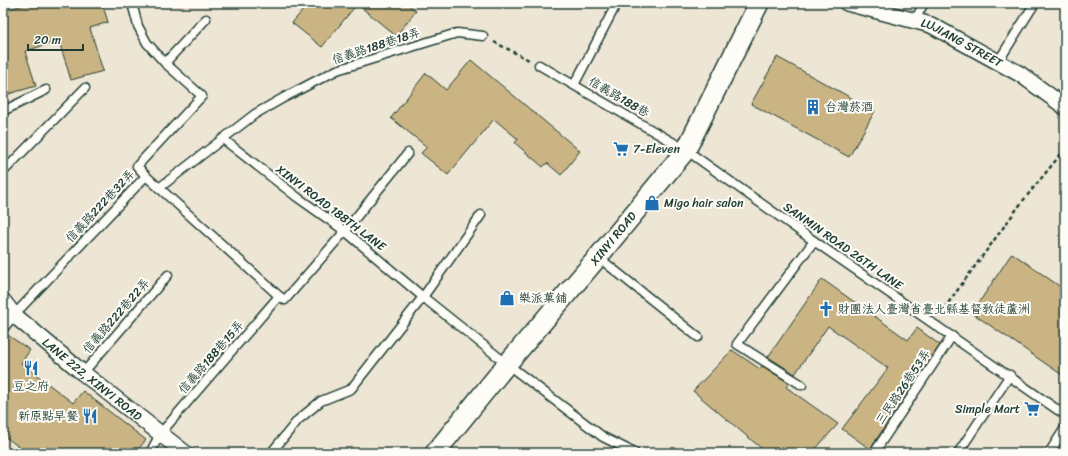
<svg xmlns="http://www.w3.org/2000/svg" width="1068" height="456" viewBox="0 0 1068 456" font-family="Sriracha,'LXGW WenKai TC',sans-serif">
<rect width="100%" height="100%" fill="#eee6d4"/>
<filter id="ink" filterUnits="userSpaceOnUse"><feTurbulence type="fractalNoise" baseFrequency=".025" numOctaves="2"/><feDisplacementMap in="SourceGraphic" scale="8" xChannelSelector="R" yChannelSelector="G"/><feConvolveMatrix kernelMatrix="1 2 1 2 8 2 1 2 1" color-interpolation-filters="sRGB"/></filter>
<g filter="url(#ink)">
<g fill="#cbb483" stroke="#1f3d34">
<path d="M 29,3 L 102,3 L 108,22 L 90,28 L 103,71 L 71,80 L 59,41 L 25,51 L 36,86 L 5,95 L 3,87 L 3,11 Z"/>
<path d="M 309,3 L 407,3 L 416,11 L 396,36 L 357,4 L 322,47 L 292,23 Z"/>
<path d="M 777,57 L 875,111 L 849,157 L 751,104 Z"/>
<path d="M 471,60 L 580,151 L 561,175 L 547,163 L 543,167 L 515,143 L 518,139 L 494,119 L 448,175 L 421,153 L 427,147 L 391,118 L 426,73 L 446,90 Z"/>
<path d="M 1012,253 L 1065,290 L 1065,377 L 972,313 Z"/>
<path d="M 822,279 L 908,340 L 917,328 L 940,345 L 870,449 L 842,429 L 888,368 L 828,326 L 795,374 L 768,357 Z"/>
<path d="M 3,334 L 6,334 L 30,350 L 21,363 L 73,403 L 83,391 L 146,440 L 135,453 L 27,453 L 3,435 Z"/>
<path d="M 732,350 L 760,369 L 762,366 L 789,383 L 786,387 L 838,424 L 812,453 L 767,453 L 693,391 Z"/>
</g>
<g fill="none" stroke-linecap="round" stroke-linejoin="round">
<defs>
<g id="service">
<path d="M 132,3 L 138,26 L 147,43 L 165,63 L 206,19"/>
<path d="M 915,20 L 924,3"/>
<path d="M 998,62 L 1035,3"/>
<path d="M 539,65 L 686,150 L 814,241 L 1065,415"/>
<path d="M 574,85 L 617,3"/>
<path d="M 3,111 L 46,90"/>
<path d="M 223,139 L 297,197 L 345,231 L 423,297 L 507,364 L 603,437 L 635,453"/>
<path d="M 3,172 L 85,88"/>
<path d="M 146,176 L 279,296"/>
<path d="M 159,188 L 255,114 L 285,97 L 337,70 L 457,33 L 483,36"/>
<path d="M 598,257 L 698,337"/>
<path d="M 3,329 L 14,315 L 146,176 L 137,166 L 202,96 L 165,63"/>
<path d="M 83,373 L 168,275"/>
<path d="M 802,385 L 737,344 L 814,241"/>
<path d="M 150,453 L 160,434 L 279,296 L 285,300 L 345,231 L 408,153"/>
<path d="M 271,453 L 298,420 L 321,401 L 351,389 L 423,297 L 481,215"/>
<path d="M 874,453 L 952,336"/>
<path d="M 958,453 L 1010,375"/>
<path d="M 1049,453 L 1065,428"/>
</g>
<g id="minor">
<path id="s1" d="M 847,3 L 931,25 L 1020,74 L 1065,107"/>
<path id="s2" d="M 3,301 L 14,315 L 83,373 L 185,453"/>
</g>
<g id="tertiary">
<path id="s3" d="M 435,453 L 507,364 L 598,257 L 686,150 L 759,3"/>
</g>
</defs>
<use href="#service" stroke="#1f3d34" stroke-width="11"/>
<use href="#minor" stroke="#1f3d34" stroke-width="18"/>
<use href="#tertiary" stroke="#1f3d34" stroke-width="22"/>
<g stroke="#1f3d34" stroke-width="2.5" stroke-dasharray="4 3" stroke-linecap="butt">
<path d="M 494,42 L 529,60"/>
<path d="M 940,314 L 1022,202 L 1065,149"/>
</g>
<use href="#service" stroke="#fdfcf7" stroke-width="8"/>
<use href="#minor" stroke="#fdfcf7" stroke-width="15"/>
<use href="#tertiary" stroke="#fdfcf7" stroke-width="19"/>
</g>
</g>
<defs>
<symbol id="building-bare" viewBox="-9 -9 18 18"><path d="M-4-6H4V6H1V3H-1V6H-4ZM-2.5-4.3h1.7v1.8h-1.7ZM.8-4.3h1.7v1.8H.8ZM-2.5-1h1.7V.8h-1.7ZM.8-1h1.7V.8H.8Z" fill="#1f6fb2" stroke="#fdfcf7" stroke-width="2.5" paint-order="stroke"/></symbol>
<symbol id="supermarket-bare" viewBox="-9 -9 18 18"><path d="M-6-5.5h2.5l.6 2H6L4.5 2H-2.5L-4.4-4H-6ZM-1.5 3.2a1.3 1.3 0 1 0 .1 0ZM3 3.2a1.3 1.3 0 1 0 .1 0Z" fill="#1f6fb2" stroke="#fdfcf7" stroke-width="2.5" paint-order="stroke"/></symbol>
<symbol id="shop-bare" viewBox="-9 -9 18 18"><path d="M-5-2.5h2.3a2.7 3.5 0 0 1 5.4 0H5L5.5 6h-11ZM-1.5-2.5h3a1.5 2.3 0 0 0-3 0Z" fill="#1f6fb2" stroke="#fdfcf7" stroke-width="2.5" paint-order="stroke"/></symbol>
<symbol id="church-bare" viewBox="-9 -9 18 18"><path d="M-1.2-6h2.4v3.5h3.3v2.4h-3.3V6h-2.4V-.1h-3.3v-2.4h3.3Z" fill="#1f6fb2" stroke="#fdfcf7" stroke-width="2.5" paint-order="stroke"/></symbol>
<symbol id="restaurant-bare" viewBox="-9 -9 18 18"><path d="M-5-6h1v4h1v-4h1v4h1v-4h1v5L-1.5 .5V6h-2V.5L-5-1ZM5-6V6H3V1.5H1.5Q1.5-4 5-6Z" fill="#1f6fb2" stroke="#fdfcf7" stroke-width="2.5" paint-order="stroke"/></symbol>
</defs>
<g fill-rule="evenodd">
<use href="#building-bare" x="802" y="96" width="22" height="22"/>
<use href="#supermarket-bare" x="610" y="138" width="22" height="22"/>
<use href="#shop-bare" x="641" y="192" width="22" height="22"/>
<use href="#shop-bare" x="496" y="287" width="22" height="22"/>
<use href="#church-bare" x="815" y="298" width="22" height="22"/>
<use href="#restaurant-bare" x="20" y="357" width="22" height="22"/>
<use href="#supermarket-bare" x="1021" y="398" width="22" height="22"/>
<use href="#restaurant-bare" x="79" y="405" width="22" height="22"/>
</g>
<g text-anchor="middle" stroke-width="4" stroke-linejoin="round" paint-order="stroke">
<g font-size="12" fill="#1f3d34" stroke="#fdfcf7">
<text dy="4" stroke="none"><textPath href="#s1" startOffset="122">LUJIANG STREET</textPath></text>
<text transform="translate(376 46) rotate(-18)" y="4">信義路188巷18弄</text>
<text transform="translate(619 97) rotate(30)" y="4">信義路188巷</text>
<text transform="translate(100 206) rotate(-47)" y="4">信義路222巷32弄</text>
<text transform="translate(331 208) rotate(37)" y="4">XINYI ROAD 188TH LANE</text>
<text dy="4" stroke="none"><textPath href="#s3" startOffset="279">XINYI ROAD</textPath></text>
<text transform="translate(843 246) rotate(35)" y="4">SANMIN ROAD 26TH LANE</text>
<text transform="translate(116 316) rotate(-49)" y="4">信義路222巷22弄</text>
<text transform="translate(211 357) rotate(-49)" y="4">信義路188巷15弄</text>
<text dy="4" stroke="none"><textPath href="#s2" startOffset="119">LANE 222, XINYI ROAD</textPath></text>
<text transform="translate(903 387) rotate(-56)" y="4">三民路26巷53弄</text>
</g>
<g font-size="12" fill="#1f3d34" stroke="#fdfcf7" text-anchor="start">
<text x="825" y="111">台灣菸酒</text>
<text x="633" y="153">7-Eleven</text>
<text x="664" y="207">Migo hair salon</text>
<text x="519" y="302">樂派菓舖</text>
<text x="838" y="313">財團法人臺灣省臺北縣基督教徒蘆洲</text>
<text x="31" y="390" text-anchor="middle">豆之府</text>
<text x="1020" y="413" text-anchor="end">Simple Mart</text>
<text x="78" y="420" text-anchor="end">新原點早餐</text>
</g>
</g>
<rect width="1068" height="456" fill="none" stroke="#fdfcf7" stroke-width="16"/>
<rect x="8" y="8" width="1052" height="440" fill="none" stroke="#1f3d34" stroke-width="1.5" filter="url(#ink)"/>
<path d="M28 44v6h55v-6" fill="none" stroke="#1f3d34" stroke-width="2"/>
<text x="34" y="44" font-size="12" fill="#1f3d34" stroke="#fdfcf7" stroke-width="3" paint-order="stroke">20 m</text>
</svg>
